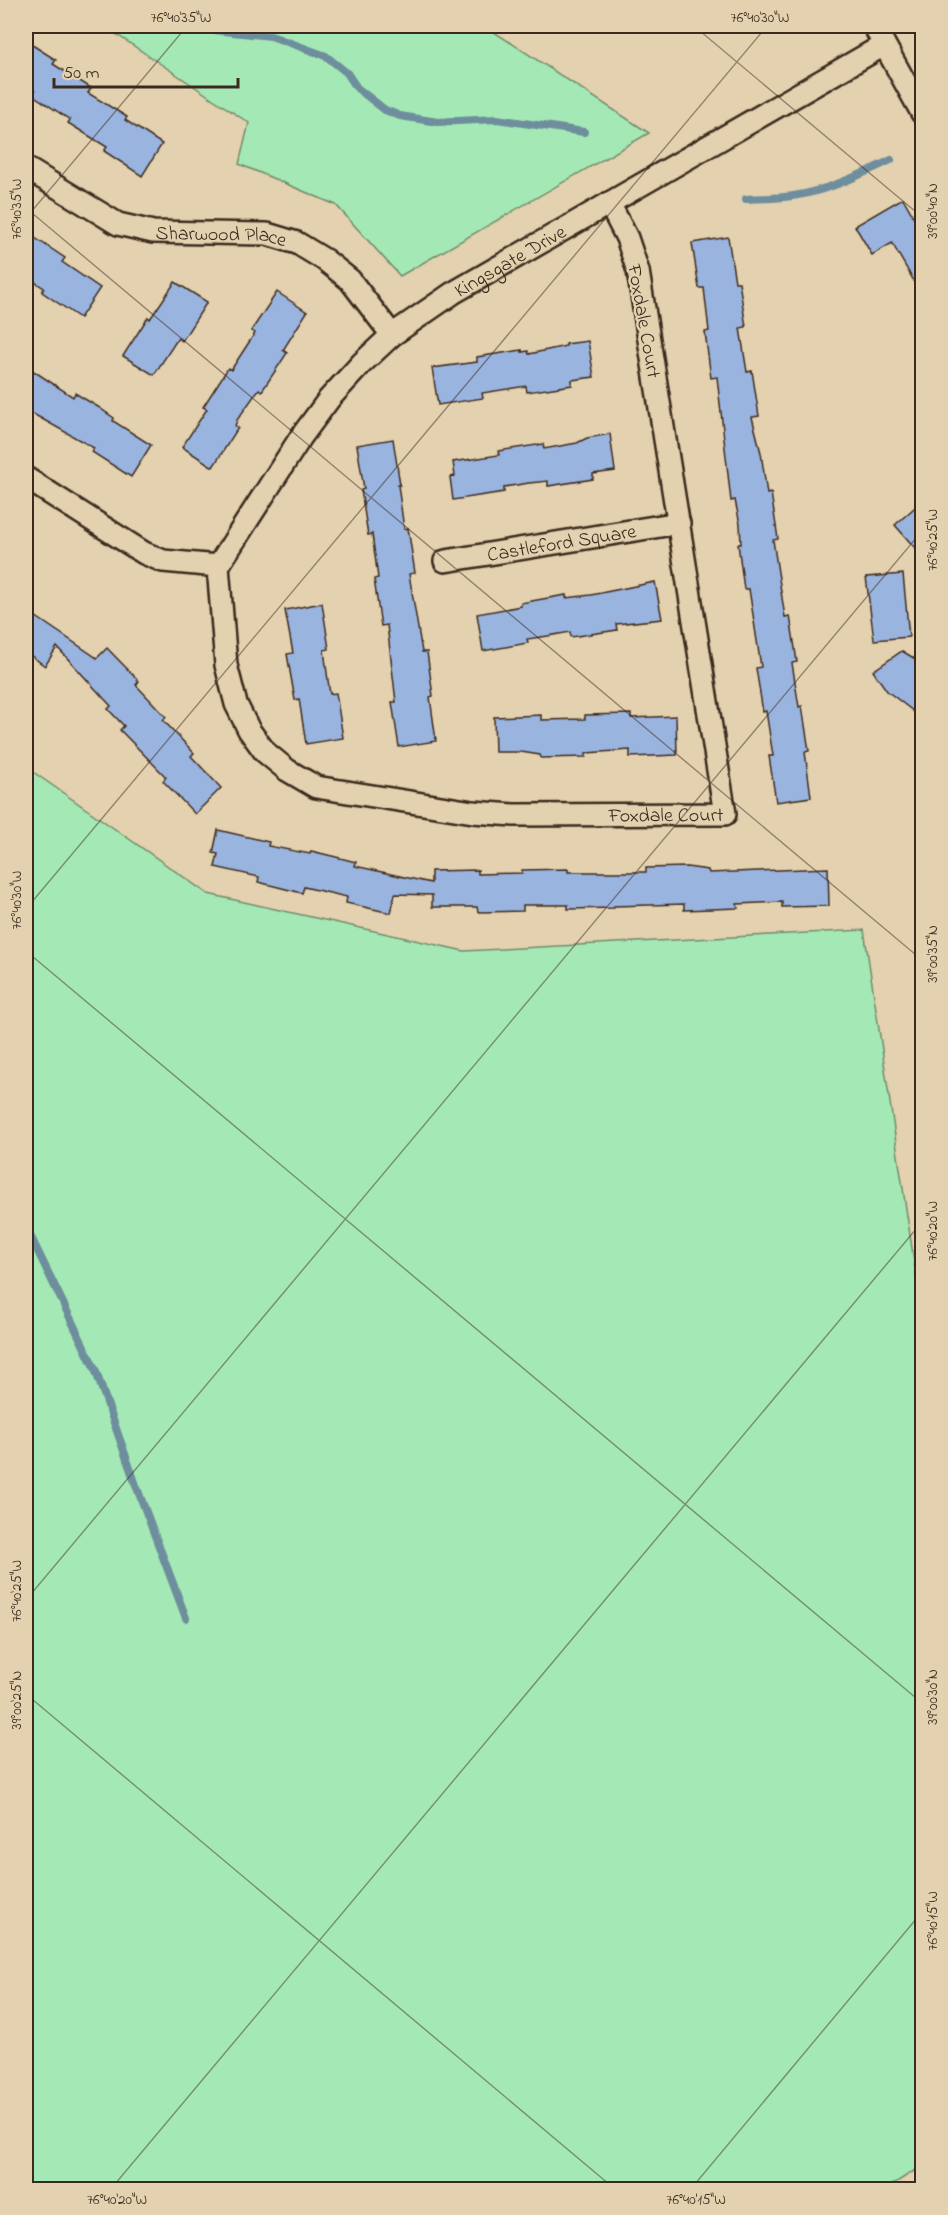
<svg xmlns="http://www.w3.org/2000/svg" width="948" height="2215" viewBox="0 0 948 2215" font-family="'Indie Flower',sans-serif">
<rect width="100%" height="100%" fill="#e3d1af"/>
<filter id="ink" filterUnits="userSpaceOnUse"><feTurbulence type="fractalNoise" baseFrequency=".0167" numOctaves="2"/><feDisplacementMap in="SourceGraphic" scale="12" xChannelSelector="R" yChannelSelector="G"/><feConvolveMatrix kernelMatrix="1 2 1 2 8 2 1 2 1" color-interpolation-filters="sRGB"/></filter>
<g filter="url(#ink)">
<g fill="#a4e9b5" stroke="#708a6a" stroke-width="1.5">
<path d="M 104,26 L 485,26 L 649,133 L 400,276 L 336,205 L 239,164 L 249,123 Z"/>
<path d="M 26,767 L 208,894 L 464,951 L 864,930 L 922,1315 L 922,2166 L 884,2190 L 26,2189 Z"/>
</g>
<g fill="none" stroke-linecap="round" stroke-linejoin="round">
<g stroke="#6e8e9d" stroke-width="8">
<path d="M 175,26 L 271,36 L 326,56 L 347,73 L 357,88 L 385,110 L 400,116 L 438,122 L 497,119 L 584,132"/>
<path d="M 746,199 C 768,198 791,198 812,192 C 840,185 866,172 891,160"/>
<path d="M 26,1227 L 95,1369 L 137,1488 L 186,1618"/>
</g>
</g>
<g fill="#9ab4e0" stroke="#3b2a1e" stroke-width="1.5">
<path d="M 26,41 L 56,60 L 53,64 L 91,88 L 88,93 L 127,117 L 125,120 L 162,144 L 142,176 L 104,151 L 107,147 L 68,123 L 70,120 L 33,95 L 35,91 L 26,85 Z"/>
<path d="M 903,198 L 922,232 L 922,295 L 892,243 L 872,255 L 855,226 Z"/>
<path d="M 26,232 L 65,258 L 62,262 L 100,288 L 80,318 L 42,292 L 44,288 L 26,276 Z"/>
<path d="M 728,237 L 735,282 L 739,282 L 746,327 L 740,328 L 747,372 L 752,371 L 759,416 L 752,417 L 761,453 L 767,494 L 771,493 L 778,539 L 773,540 L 785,617 L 790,616 L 797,662 L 792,663 L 799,707 L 802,706 L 809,751 L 805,752 L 811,797 L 776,802 L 769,756 L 773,756 L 766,711 L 763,712 L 756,668 L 761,667 L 749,589 L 744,589 L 738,544 L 741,544 L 740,524 L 735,500 L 731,501 L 717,377 L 711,378 L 705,332 L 709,331 L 704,288 L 699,288 L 692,243 Z"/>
<path d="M 175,282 L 207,302 L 182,341 L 178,338 L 154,375 L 123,356 L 148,317 L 150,319 Z"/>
<path d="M 277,292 L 307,312 L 283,350 L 287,353 L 262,391 L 259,389 L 237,420 L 235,426 L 238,428 L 213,467 L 182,447 L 207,409 L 203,407 L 228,368 L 231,370 L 242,353 L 255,333 L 251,331 Z"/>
<path d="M 588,341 L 594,377 L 572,380 L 572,385 L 527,392 L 526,386 L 482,393 L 483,398 L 438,405 L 432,368 L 477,362 L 477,357 L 522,350 L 522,352 L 528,351 L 529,354 L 566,346 L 566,344 Z"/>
<path d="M 26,366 L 73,397 L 75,393 L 98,407 L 114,418 L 113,421 L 151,445 L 131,477 L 92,452 L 94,448 L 26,410 Z"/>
<path d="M 610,434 L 615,471 L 593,474 L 593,479 L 548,486 L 548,481 L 529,483 L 504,487 L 504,492 L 453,500 L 450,477 L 455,476 L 453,462 L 499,455 L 498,451 L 543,444 L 544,449 L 577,443 L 587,438 Z"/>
<path d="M 393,439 L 400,485 L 398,485 L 404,529 L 408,528 L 415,573 L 409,574 L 422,652 L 427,652 L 433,696 L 430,697 L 436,741 L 399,747 L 392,702 L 396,702 L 387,625 L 381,626 L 374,579 L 378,578 L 372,534 L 368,535 L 361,490 L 364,489 L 357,445 Z"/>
<path d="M 922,501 L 922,556 L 895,525 Z"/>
<path d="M 903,574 L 909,637 L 874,640 L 866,577 Z"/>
<path d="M 655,582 L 662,619 L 616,624 L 617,630 L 571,637 L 570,632 L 548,636 L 527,639 L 528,643 L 483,651 L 477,614 L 521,606 L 521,603 L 537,600 L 566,595 L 566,598 L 591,595 Z"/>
<path d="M 322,603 L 329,649 L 324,650 L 327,673 L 330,694 L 336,693 L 343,738 L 306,744 L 299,699 L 295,700 L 287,654 L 293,653 L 285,610 Z"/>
<path d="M 26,610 L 97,658 L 107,648 L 139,681 L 136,685 L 166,717 L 163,720 L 194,753 L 191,756 L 221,788 L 195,814 L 163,781 L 166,777 L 120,730 L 124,726 L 108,709 L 111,706 L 57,647 L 45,666 L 26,652 Z"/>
<path d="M 902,651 L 922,663 L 922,718 L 887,691 L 873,671 Z"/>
<path d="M 631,714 L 631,718 L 676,716 L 677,755 L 630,757 L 630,750 L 586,753 L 586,757 L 541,758 L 540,755 L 521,752 L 495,752 L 494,717 L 541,715 L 541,720 L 585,719 L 585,715 Z"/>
<path d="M 218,830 L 269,842 L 268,846 L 310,854 L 311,851 L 332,856 L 356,862 L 355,866 L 431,883 L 431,871 L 478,870 L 478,874 L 522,873 L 522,870 L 568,869 L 568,872 L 646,872 L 646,868 L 687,867 L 708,870 L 709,873 L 828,868 L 829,906 L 782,907 L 782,902 L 737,904 L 738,908 L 684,910 L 684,904 L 614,906 L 614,908 L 568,909 L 568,905 L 523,905 L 523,911 L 478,912 L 477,907 L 432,907 L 432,895 L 395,894 L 391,913 L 346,903 L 347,897 L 304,887 L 302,893 L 258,882 L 259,877 L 215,867 L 218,854 L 213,853 Z"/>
</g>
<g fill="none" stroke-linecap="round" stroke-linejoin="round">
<defs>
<g id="street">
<path d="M 874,26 L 922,113"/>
<path id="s1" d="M 26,168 L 118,224 L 153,232 L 267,234 L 297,243 L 325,260 L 350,280 L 392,335"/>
<path d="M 26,478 L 144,553 L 163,561 L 218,566"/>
<path id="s2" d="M 445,561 L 679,523"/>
<path id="s3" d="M 218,566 L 226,665 L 236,704 L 249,730 L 265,752 L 287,770 L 316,787 L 473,812 L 514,815 L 725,814 L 638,271 L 627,238 L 609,203"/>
<path id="s4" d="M 218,566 L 301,437 L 329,399 L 362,363 L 392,335 L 453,293 L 884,45"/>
</g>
</defs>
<use href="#street" stroke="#3b2a1e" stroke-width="26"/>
<use href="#street" stroke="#e3d1af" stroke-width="21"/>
</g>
</g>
<path fill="none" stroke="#3b2a1e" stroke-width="1.5" stroke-opacity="0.45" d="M 694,26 L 922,217M 26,208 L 922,960M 26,218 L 187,26M 26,909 L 767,26M 26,951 L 922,1703M 26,1600 L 922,531M 26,1694 L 616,2190M 110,2190 L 922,1222M 690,2190 L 922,1912"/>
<g text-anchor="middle" stroke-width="5" stroke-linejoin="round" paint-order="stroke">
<g font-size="20" fill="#3b2a1e" stroke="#e3d1af">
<text dy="7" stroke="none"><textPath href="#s1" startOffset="212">Sharwood Place</textPath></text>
<text dy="7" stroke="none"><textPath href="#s4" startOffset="430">Kingsgate Drive</textPath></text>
<text transform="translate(645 321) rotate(80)" y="7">Foxdale Court</text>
<text dy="7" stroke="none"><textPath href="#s2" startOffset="118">Castleford Square</textPath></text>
<text dy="7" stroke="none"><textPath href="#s3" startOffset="610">Foxdale Court</textPath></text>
</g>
</g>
<rect width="948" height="2215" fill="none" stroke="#e3d1af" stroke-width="66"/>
<path d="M54 78v9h184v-9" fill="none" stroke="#3b2a1e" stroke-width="3"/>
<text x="63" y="78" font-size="18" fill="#3b2a1e" stroke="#e3d1af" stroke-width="4.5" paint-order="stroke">50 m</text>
<rect x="33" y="33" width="882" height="2149" fill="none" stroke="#3b2a1e" stroke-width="2"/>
<g font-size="15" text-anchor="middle" fill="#3b2a1e">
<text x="181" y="22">76°40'35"W</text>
<text x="760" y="22">76°40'30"W</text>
<text transform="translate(16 209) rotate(-90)" y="5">76°40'35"W</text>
<text transform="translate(932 211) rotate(-90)" y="5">39°00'40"N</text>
<text transform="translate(932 540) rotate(-90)" y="5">76°40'25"W</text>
<text transform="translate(16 900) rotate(-90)" y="5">76°40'30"W</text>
<text transform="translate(932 954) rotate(-90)" y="5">39°00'35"N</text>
<text transform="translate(932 1231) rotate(-90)" y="5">76°40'20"W</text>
<text transform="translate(16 1591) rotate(-90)" y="5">76°40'25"W</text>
<text transform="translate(932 1697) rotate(-90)" y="5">39°00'30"N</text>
<text transform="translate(16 1700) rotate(-90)" y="5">39°00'25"N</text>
<text transform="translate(932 1921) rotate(-90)" y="5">76°40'15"W</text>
<text x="117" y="2204">76°40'20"W</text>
<text x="696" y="2204">76°40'15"W</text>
</g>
</svg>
